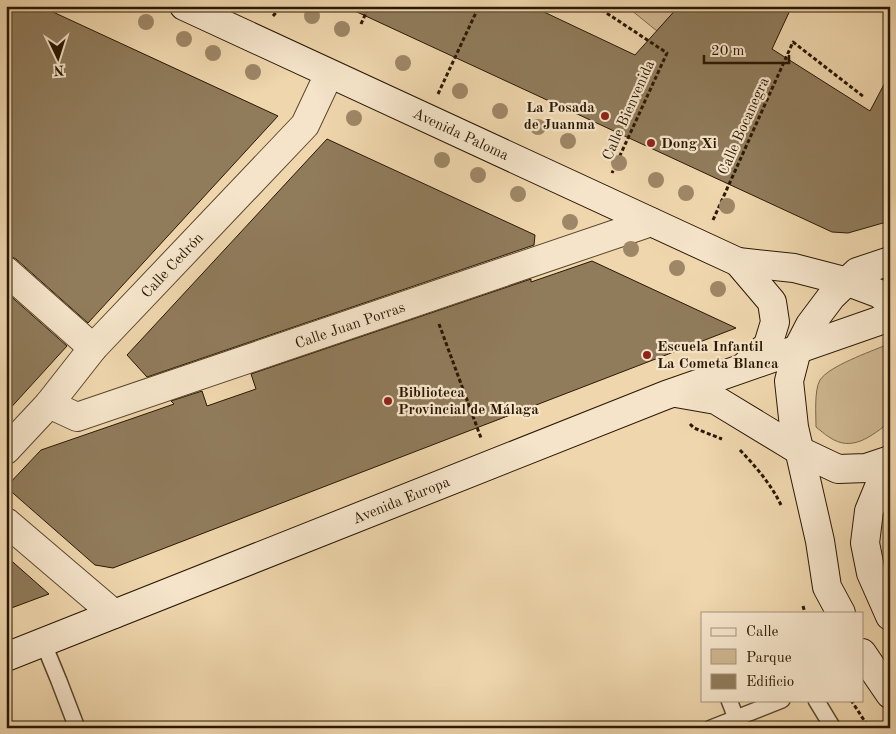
<svg xmlns="http://www.w3.org/2000/svg" width="896" height="734" viewBox="0 0 896 734" font-family="'Old Standard TT',serif">
<rect width="100%" height="100%" fill="#efd6ad"/>
<filter id="stains"><feTurbulence type="fractalNoise" baseFrequency=".004" numOctaves="4"/><feColorMatrix values="0 0 0 0 .2 0 0 0 0 .09 0 0 0 0 .02 0 0 0 .5 -.17"/></filter>
<radialGradient id="worn" r=".72"><stop offset=".6" stop-color="#630" stop-opacity="0"/><stop offset="1" stop-color="#630" stop-opacity=".3"/></radialGradient>
<g fill="#ceb690" stroke="#7c6749">
<path d="M 626,6 L 679,6 L 657,31 Z"/>
<path d="M 886,345 L 890,346 L 890,422 C 871,436 852,453 829,437 C 824,434 820,430 816,427 C 816,415 814,390 820,380 C 829,366 870,352 886,345 Z"/>
</g>
<g fill="#907b5b" stroke="#2a1802">
<path d="M 6,6 L 40,6 L 278,116 L 88,323 L 16,259 L 10,256 L 6,256 Z"/>
<path d="M 344,6 L 547,6 L 544,12 L 635,55 L 679,6 L 792,6 L 772,49 L 870,111 L 890,73 L 890,221 L 848,233 L 832,232 Z"/>
<path d="M 327,139 L 535,235 L 534,245 L 147,377 L 127,355 Z"/>
<path d="M 592,261 L 736,328 L 113,568 L 95,565 L 6,487 L 41,450 L 154,411 L 174,404 L 171,401 L 202,391 L 207,406 L 256,389 L 251,374 L 531,279 L 531,282 Z"/>
<path d="M 6,292 L 67,346 L 6,413 Z"/>
<path d="M 6,556 L 49,594 L 6,610 Z"/>
</g>
<g fill="none" stroke-linecap="round" stroke-linejoin="round">
<defs>
<g id="lane">
<path d="M 43,642 L 59,681 L 77,728"/>
<path d="M 729,700 L 736,718"/>
<path d="M 816,700 L 833,728"/>
<path d="M 711,728 L 782,700"/>
</g>
<g id="street">
<path d="M 6,271 L 93,348"/>
<path d="M 49,404 L 77,417 L 651,222"/>
<path d="M 6,450 L 49,404 L 93,348 L 305,125 L 329,74"/>
<path d="M 6,522 L 114,614"/>
</g>
<g id="secondary">
<path d="M 184,6 L 738,262 L 794,268 L 848,282 L 880,294 L 890,303"/>
<path d="M 738,262 L 772,302 L 775,322 L 768,345 L 746,365"/>
<path d="M 676,393 L 716,400 L 800,451 L 838,469 L 866,468 L 890,460"/>
<path d="M 890,460 L 869,511 L 865,543 L 871,573 L 890,616"/>
<path d="M 841,613 L 827,587 L 820,541 L 794,427 L 789,381 L 797,350 L 810,325 L 831,297 L 857,272 L 890,261"/>
<path d="M 862,653 L 890,694"/>
<path d="M 6,657 L 666,395 L 890,317"/>
</g>
</defs>
<use href="#lane" stroke="#5b482d" stroke-width="18"/>
<use href="#street" stroke="#5b482d" stroke-width="30"/>
<use href="#secondary" stroke="#2a1802" stroke-width="30"/>
<g stroke="#2a1802" stroke-width="3" stroke-dasharray="4 2.5" stroke-linecap="butt">
<path d="M 596,6 L 667,53 L 612,173"/>
<path d="M 273,16 L 282,6"/>
<path d="M 361,24 L 369,6"/>
<path d="M 438,94 L 479,6"/>
<path d="M 713,220 L 793,42 L 864,97"/>
<path d="M 439,324 L 481,438"/>
<path d="M 690,424 L 694,428 L 722,439"/>
<path d="M 740,450 C 756,467 771,484 781,505"/>
<path d="M 803,606 L 805,613"/>
<path d="M 851,700 L 869,728"/>
</g>
<use href="#lane" stroke="#f5e4ca" stroke-width="15"/>
<use href="#street" stroke="#f5e4ca" stroke-width="28"/>
<use href="#secondary" stroke="#f5e4ca" stroke-width="28"/>
</g>
<g fill="#9e8767">
<circle cx="312" cy="16" r="8"/>
<circle cx="146" cy="22" r="8"/>
<circle cx="342" cy="29" r="8"/>
<circle cx="184" cy="39" r="8"/>
<circle cx="213" cy="53" r="8"/>
<circle cx="403" cy="63" r="8"/>
<circle cx="253" cy="72" r="8"/>
<circle cx="460" cy="91" r="8"/>
<circle cx="500" cy="111" r="8"/>
<circle cx="354" cy="118" r="8"/>
<circle cx="538" cy="127" r="8"/>
<circle cx="568" cy="141" r="8"/>
<circle cx="442" cy="160" r="8"/>
<circle cx="619" cy="163" r="8"/>
<circle cx="478" cy="175" r="8"/>
<circle cx="656" cy="180" r="8"/>
<circle cx="686" cy="193" r="8"/>
<circle cx="518" cy="194" r="8"/>
<circle cx="727" cy="206" r="8"/>
<circle cx="570" cy="222" r="8"/>
<circle cx="631" cy="249" r="8"/>
<circle cx="677" cy="268" r="8"/>
<circle cx="718" cy="289" r="8"/>
</g>
<g fill="#8f2418" stroke="#f5e4ca" stroke-width="2">
<circle cx="605" cy="116" r="5"/>
<circle cx="651" cy="143" r="5"/>
<circle cx="647" cy="355" r="5"/>
<circle cx="388" cy="401" r="5"/>
</g>
<g text-anchor="middle" stroke-width="4.5" stroke-linejoin="round" paint-order="stroke">
<g font-size="15" font-weight="bold" fill="#2a1802" stroke="#f5e4ca" text-anchor="start">
<text x="595" y="112" text-anchor="end">La Posada<tspan x="595" dy="17">de Juanma</tspan></text>
<text x="661" y="148">Dong Xi</text>
<text x="657" y="351">Escuela Infantil<tspan x="657" dy="17">La Cometa Blanca</tspan></text>
<text x="398" y="397">Biblioteca<tspan x="398" dy="17">Provincial de Málaga</tspan></text>
</g>
<g font-size="15" fill="#2a1802" stroke="#f5e4ca">
<text transform="translate(628 110) rotate(-66)" y="5">Calle Bienvenida</text>
<text transform="translate(743 126) rotate(-66)" y="5">Calle Bocanegra</text>
<text transform="translate(461 134) rotate(25)" y="5">Avenida Paloma</text>
<text transform="translate(172 265) rotate(-47)" y="5">Calle Cedrón</text>
<text transform="translate(350 325) rotate(-19)" y="5">Calle Juan Porras</text>
<text transform="translate(401 500) rotate(-22)" y="5">Avenida Europa</text>
</g>
</g>
<rect width="896" height="734" fill="none" stroke="#efd6ad" stroke-width="25"/>
<rect x="8" y="8" width="881" height="719" fill="none" stroke="#2a1802" stroke-width="2.5"/>
<rect x="12" y="12" width="871" height="709" fill="none" stroke="#2a1802"/>
<rect x="701" y="612" width="162" height="90" fill="#f5e4ca" stroke="#a4927a"/>
<rect x="711" y="628" width="25" height="8" fill="#f5e4ca" stroke="#a4927a"/>
<text x="746" y="636" font-size="15" fill="#2a1802">Calle</text>
<rect x="711" y="649" width="25" height="15" fill="#ceb690" stroke="#a4927a"/>
<text x="746" y="662" font-size="15" fill="#2a1802">Parque</text>
<rect x="711" y="674" width="25" height="15" fill="#907b5b" stroke="#a4927a"/>
<text x="746" y="686" font-size="15" fill="#2a1802">Edificio</text>
<g transform="translate(58 58) rotate(176)" stroke="#f5e4ca" stroke-width="4" paint-order="stroke">
<path d="M0-4L9 19L0 12L-9 19Z" fill="#2a1802"/>
<text y="-8" font-size="14" font-weight="bold" text-anchor="middle" fill="#2a1802">N</text>
</g>
<path d="M704 55v8h85v-8" fill="none" stroke="#2a1802" stroke-width="2.5"/>
<text x="711" y="55" font-size="15" fill="#2a1802" stroke="#f5e4ca" stroke-width="4" paint-order="stroke">20 m</text>
<rect width="100%" height="100%" filter="url(#stains)"/>
<rect width="100%" height="100%" fill="url(#worn)"/>
</svg>
